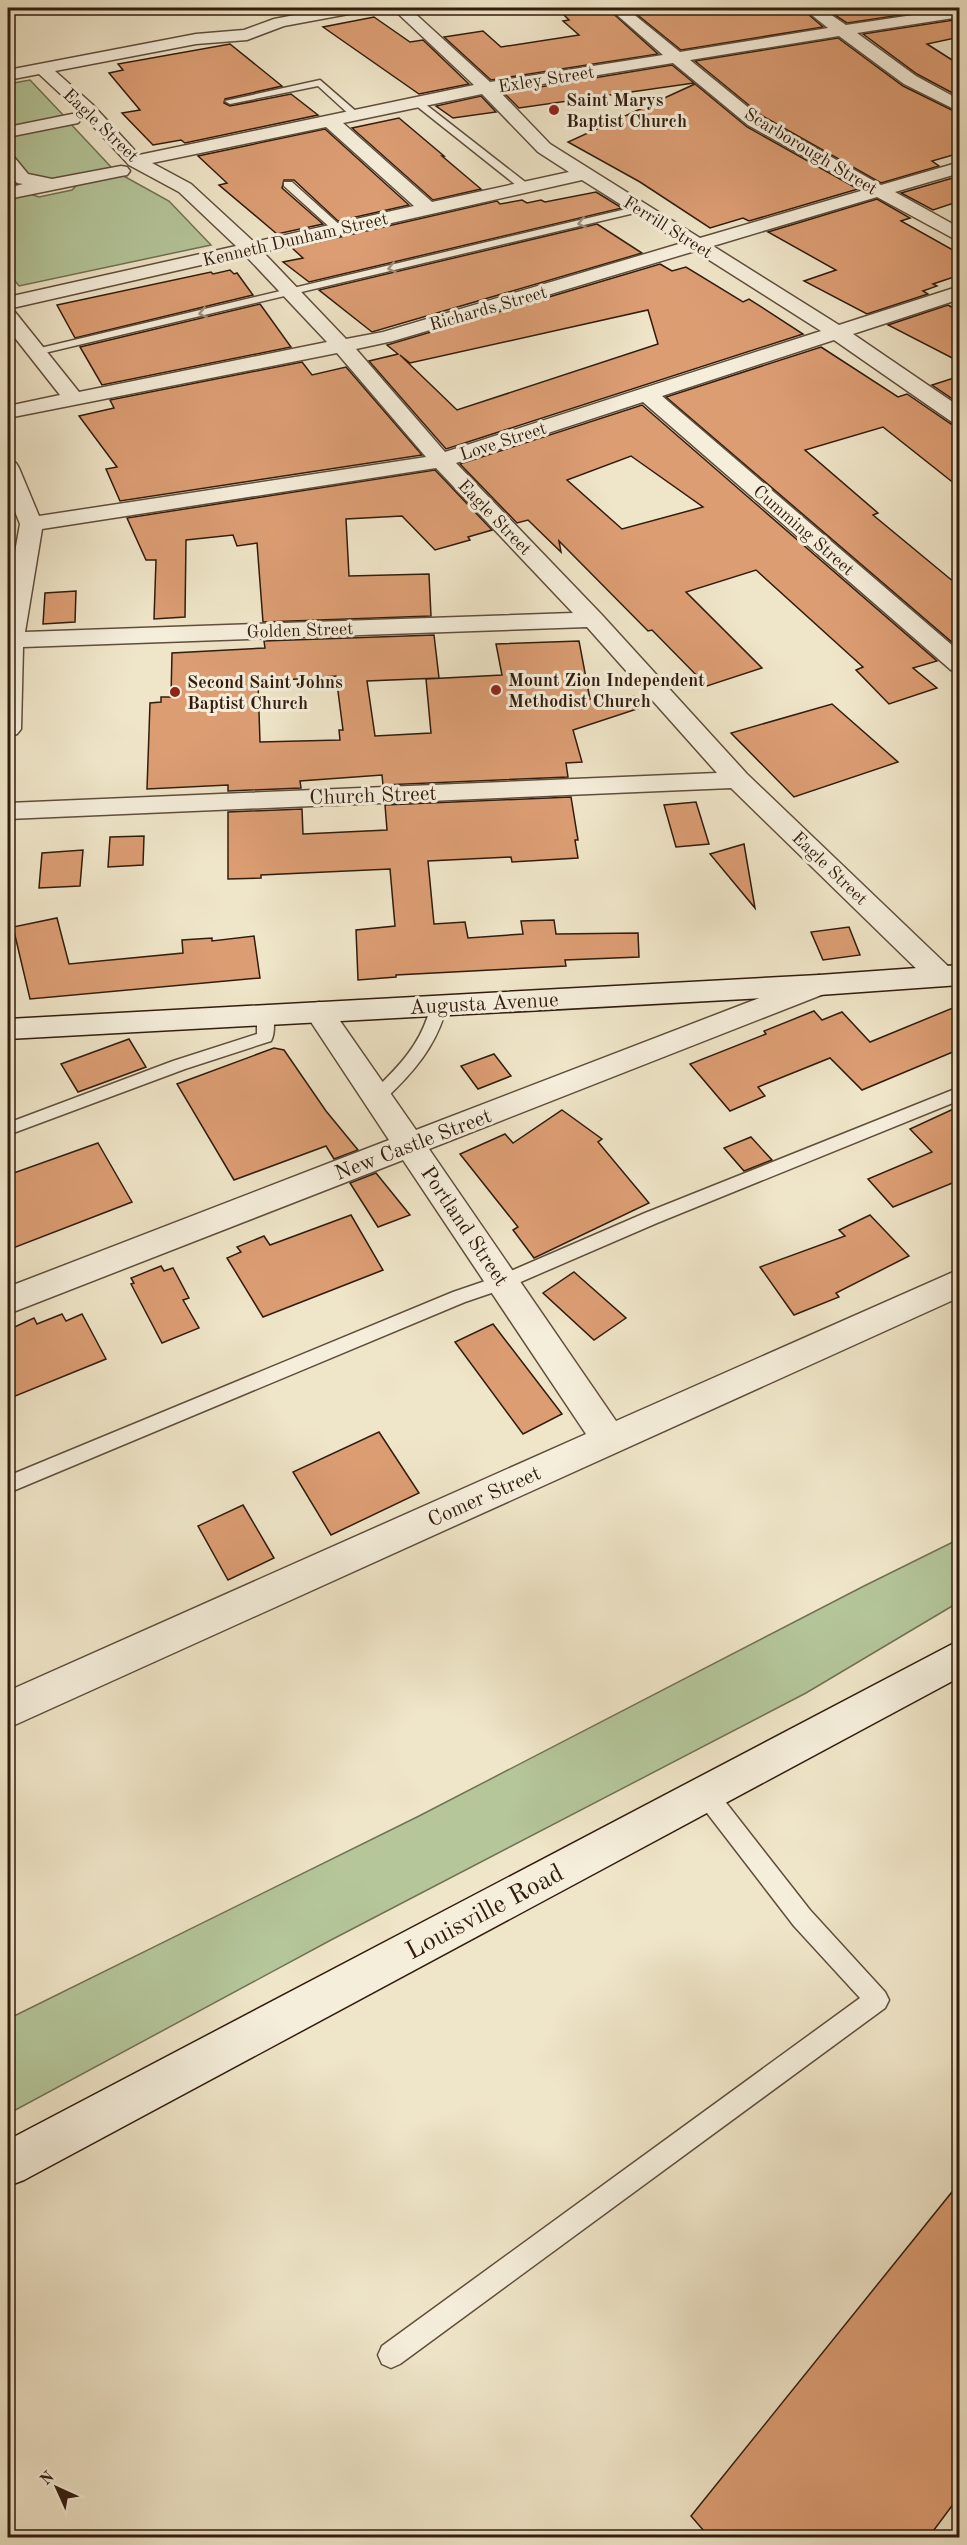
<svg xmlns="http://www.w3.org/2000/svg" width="967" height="2545" viewBox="0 0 967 2545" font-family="'Old Standard TT',serif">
<rect width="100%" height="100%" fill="#efe5c8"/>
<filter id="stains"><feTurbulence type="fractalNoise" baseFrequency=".00333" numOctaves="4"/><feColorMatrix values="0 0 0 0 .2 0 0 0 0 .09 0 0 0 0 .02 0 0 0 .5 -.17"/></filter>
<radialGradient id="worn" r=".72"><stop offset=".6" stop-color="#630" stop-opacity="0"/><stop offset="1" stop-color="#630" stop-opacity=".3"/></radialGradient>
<g fill="#b4c69a" stroke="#727154" stroke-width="1.5">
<path d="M 30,80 L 66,118 L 8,130 L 8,84 Z"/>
<path d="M 68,121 L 112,168 L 48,181 L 31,178 L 8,151 L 8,133 Z"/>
<path d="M 120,174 L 169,201 L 211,245 L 19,286 L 8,272 L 8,198 L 27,193 L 39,197 L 72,190 L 80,182 Z"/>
<path d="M 959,1539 L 959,1602 L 806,1693 L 331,1940 L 8,2114 L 8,2019 L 419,1816 L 864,1586 Z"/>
</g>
<g fill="#dc9d73" stroke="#311c0d" stroke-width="1.5" fill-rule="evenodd">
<path d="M 557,8 L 607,8 L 658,54 L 491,80 L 444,37 L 483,31 L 501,47 L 579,35 L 563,21 L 569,20 Z"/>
<path d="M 629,8 L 801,8 L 823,27 L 681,50 Z"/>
<path d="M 824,8 L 948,8 L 847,23 Z"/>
<path d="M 374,17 L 410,42 L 423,40 L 469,84 L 419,94 L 323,27 Z"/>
<path d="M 960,19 L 960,37 L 927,44 L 960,65 L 960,97 L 917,74 L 863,34 Z"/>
<path d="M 838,38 L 903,86 L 960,114 L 960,153 L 932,161 L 939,166 L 881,183 L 761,115 L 695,61 Z"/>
<path d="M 230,44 L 282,86 L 225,99 L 224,103 L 230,106 L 291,94 L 318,115 L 185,143 L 181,140 L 153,145 L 122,113 L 140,110 L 109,73 L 123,70 L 118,64 Z"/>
<path d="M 672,65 L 694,83 L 519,108 L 504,93 Z"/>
<path d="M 695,84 L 747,127 L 858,189 L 749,221 L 743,218 L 710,228 L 640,182 L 568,142 Z"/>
<path d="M 481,96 L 496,112 L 453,118 L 436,106 Z"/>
<path d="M 399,118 L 444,156 L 442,156 L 481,189 L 433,200 L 352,128 Z"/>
<path d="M 325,129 L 409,205 L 338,221 L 294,180 L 284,180 L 282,188 L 323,224 L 277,234 L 219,185 L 227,183 L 198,156 Z"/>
<path d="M 956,177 L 960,179 L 960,201 L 933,210 L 901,193 Z"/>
<path d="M 596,192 L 622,208 L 309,282 L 283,262 L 303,258 L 292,248 L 497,201 L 500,204 L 522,200 L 527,203 L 541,200 L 545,202 Z"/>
<path d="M 877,199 L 910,218 L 901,221 L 960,254 L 960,275 L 933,284 L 937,286 L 923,291 L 928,294 L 867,314 L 804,281 L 836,270 L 768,232 Z"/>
<path d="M 597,224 L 642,253 L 372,332 L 319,290 Z"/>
<path d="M 660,264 L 672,271 L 686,267 L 743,302 L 749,299 L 803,334 L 446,449 L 369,361 L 398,354 L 387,345 ZM 648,310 L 658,344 L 457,410 L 400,355 L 410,363 Z"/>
<path d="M 230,270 L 234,274 L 237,273 L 253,295 L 75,338 L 57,305 L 211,272 L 213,274 Z"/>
<path d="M 260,304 L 291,347 L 102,385 L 80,347 Z"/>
<path d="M 948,305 L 960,312 L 960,362 L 888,325 Z"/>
<path d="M 821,347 L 898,397 L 907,394 L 951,424 L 960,425 L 960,488 L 883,427 L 805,450 L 878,513 L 873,515 L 960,587 L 960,649 L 666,397 Z"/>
<path d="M 302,362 L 312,375 L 346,367 L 422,455 L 120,501 L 106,469 L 117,467 L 79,416 L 114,408 L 110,400 Z"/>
<path d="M 960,376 L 960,404 L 932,385 Z"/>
<path d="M 642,405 L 937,661 L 913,668 L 937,688 L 889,704 L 856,670 L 863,667 L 756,570 L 686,592 L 762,668 L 707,686 L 652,630 L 648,631 L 559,541 L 561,552 L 528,520 L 517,523 L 460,464 ZM 631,456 L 703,507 L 622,529 L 567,480 Z"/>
<path d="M 435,470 L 492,530 L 468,537 L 470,540 L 435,550 L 402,516 L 346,519 L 349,576 L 429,574 L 431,616 L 263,622 L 257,543 L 237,546 L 233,535 L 186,540 L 185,617 L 154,619 L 156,560 L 146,560 L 127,518 Z"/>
<path d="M 76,591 L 75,622 L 43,624 L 45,593 Z"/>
<path d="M 434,635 L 439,678 L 367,681 L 375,736 L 431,733 L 426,679 L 502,675 L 496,644 L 579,641 L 590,699 L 644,696 L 646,706 L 573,730 L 582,762 L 566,763 L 568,777 L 383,785 L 382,775 L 300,781 L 301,788 L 228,791 L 228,785 L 147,789 L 150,703 L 161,702 L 161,697 L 171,697 L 172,653 L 265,648 L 264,641 ZM 336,676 L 343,730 L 339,730 L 340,740 L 260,742 L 258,682 Z"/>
<path d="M 832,704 L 898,762 L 794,797 L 731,733 Z"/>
<path d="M 571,797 L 578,840 L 575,840 L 578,858 L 512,862 L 511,857 L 428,861 L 434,924 L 465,922 L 468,938 L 523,934 L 521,921 L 554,920 L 556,934 L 638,933 L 639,957 L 565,960 L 566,966 L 396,975 L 396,977 L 358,980 L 356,930 L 395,926 L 390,869 L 261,875 L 261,878 L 228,879 L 228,812 L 302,809 L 303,834 L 387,830 L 385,805 Z"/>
<path d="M 696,802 L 709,844 L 676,847 L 664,805 Z"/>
<path d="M 144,836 L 143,865 L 108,867 L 110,837 Z"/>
<path d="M 744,844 L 755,908 L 710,854 Z"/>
<path d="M 83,850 L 80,886 L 39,888 L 42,853 Z"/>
<path d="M 57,918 L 69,964 L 183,953 L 182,940 L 212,938 L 212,941 L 254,936 L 260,978 L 30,999 L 13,927 Z"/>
<path d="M 849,927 L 860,955 L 823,960 L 811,932 Z"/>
<path d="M 960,1005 L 960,1049 L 862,1090 L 830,1058 L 758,1087 L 765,1096 L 730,1111 L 690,1064 L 766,1034 L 764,1031 L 814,1011 L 822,1020 L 842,1012 L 870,1042 Z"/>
<path d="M 129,1039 L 146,1067 L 78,1092 L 61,1064 Z"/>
<path d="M 274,1048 L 284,1050 L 326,1111 L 358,1150 L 334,1159 L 326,1146 L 234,1180 L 177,1084 Z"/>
<path d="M 494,1054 L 511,1076 L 478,1089 L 461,1066 Z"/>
<path d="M 960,1106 L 960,1180 L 893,1207 L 868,1179 L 932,1152 L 910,1129 Z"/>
<path d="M 562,1110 L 602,1139 L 598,1142 L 649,1203 L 534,1258 L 513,1230 L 518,1227 L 460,1154 L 505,1134 L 513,1143 Z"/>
<path d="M 751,1137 L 772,1160 L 744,1171 L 724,1148 Z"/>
<path d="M 98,1143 L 132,1202 L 8,1250 L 8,1175 Z"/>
<path d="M 376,1173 L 410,1215 L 378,1227 L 350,1183 Z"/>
<path d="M 351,1215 L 383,1270 L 263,1317 L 227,1258 L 241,1252 L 237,1247 L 264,1236 L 270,1245 Z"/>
<path d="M 870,1215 L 909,1256 L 836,1293 L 839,1297 L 794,1315 L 760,1267 L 845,1236 L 839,1230 Z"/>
<path d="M 161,1266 L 164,1271 L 173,1268 L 189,1298 L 183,1300 L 199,1328 L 162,1343 L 131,1284 L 134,1283 L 131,1278 Z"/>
<path d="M 574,1272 L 626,1318 L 594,1340 L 543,1293 Z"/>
<path d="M 62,1314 L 66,1321 L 82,1314 L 106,1359 L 8,1399 L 8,1330 L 34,1318 L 37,1324 Z"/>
<path d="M 493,1324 L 562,1414 L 523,1434 L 455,1342 Z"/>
<path d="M 379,1432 L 419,1493 L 331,1535 L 293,1472 Z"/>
<path d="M 243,1505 L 274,1558 L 228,1580 L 198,1526 Z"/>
<path d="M 960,2182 L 960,2495 L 928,2538 L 710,2538 L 691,2516 Z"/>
</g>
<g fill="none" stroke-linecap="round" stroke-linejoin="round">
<defs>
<g id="lane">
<path d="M 320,80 L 358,113 L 358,117 L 352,117 L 318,86 L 230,104 L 225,101 Z"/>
<path d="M 414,100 L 420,100 L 529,185 L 529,189 L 521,189 L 414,104 Z"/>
<path d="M 284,182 L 292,182 L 342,227 L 342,231 L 334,231 L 284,186 Z"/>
<path d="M 639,206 L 643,207 L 643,211 L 36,355 L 30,352 L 36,349 Z"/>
<path d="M 439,999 L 445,1001 L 447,1005 C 437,1046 413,1073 383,1101 L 371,1101 L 369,1097 L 371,1093 C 399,1067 422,1043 431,1005 L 433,1001 Z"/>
<path d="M 265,1009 L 271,1011 C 275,1018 275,1034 271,1041 L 185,1069 L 8,1135 L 8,1123 L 173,1061 L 257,1034 L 257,1015 L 259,1011 Z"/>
<path d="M 960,1087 L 960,1100 L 657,1223 L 509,1287 L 465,1302 L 8,1493 L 8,1476 L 453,1292 L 497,1277 L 645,1213 Z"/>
<path d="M 705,1783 L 713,1786 L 810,1910 L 885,1992 L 889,2000 L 885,2008 L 400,2364 L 391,2368 L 382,2364 L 378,2355 L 382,2346 L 860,1998 L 794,1926 L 697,1800 L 694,1793 L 697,1786 Z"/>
</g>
<g id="street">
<path d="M 331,8 L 362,8 L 354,13 L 284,26 L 247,40 L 196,44 L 55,71 L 92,104 L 139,155 L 474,85 L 392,8 L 409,8 L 490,82 L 663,55 L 609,8 L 626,8 L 680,52 L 828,28 L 803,8 L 821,8 L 846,25 L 960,8 L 960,17 L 857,33 L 916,76 L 960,100 L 960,112 L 904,84 L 839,36 L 690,60 L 760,117 L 881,185 L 960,162 L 960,173 L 895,192 L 960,228 L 960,242 L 877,197 L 713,246 L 839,325 L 960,286 L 960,299 L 853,334 L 960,407 L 960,423 L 952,422 L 834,340 L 662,396 L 960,652 L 960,672 L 951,670 L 643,402 L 456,463 L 602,615 L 747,774 L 951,969 L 955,976 L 951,983 L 941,986 L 931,983 L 731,788 L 8,819 L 8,803 L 717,773 L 587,627 L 23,647 L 21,729 L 17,734 L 8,737 L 8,591 L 20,524 L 8,494 L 8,461 L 16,463 L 19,468 L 39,516 L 426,457 L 337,353 L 8,418 L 8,406 L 60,395 L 8,329 L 8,310 L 15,312 L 79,392 L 327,342 L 245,255 L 8,309 L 8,297 L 236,246 L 179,192 L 129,165 L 80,112 L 39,74 L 8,80 L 8,70 L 196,34 L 244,30 L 274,19 ZM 673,63 L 748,125 L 864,190 L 700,238 L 550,144 L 499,91 ZM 482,94 L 538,152 L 569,172 L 432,202 L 343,123 ZM 326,127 L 414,206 L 254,242 L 191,184 L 152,163 ZM 582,180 L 682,243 L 383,332 L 346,339 L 263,252 ZM 695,251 L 821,331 L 445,452 L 356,349 L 393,341 ZM 436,468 L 573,613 L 25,632 L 42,529 Z"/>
<path d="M 72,114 L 78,115 L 81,119 L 78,123 L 8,137 L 8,127 Z"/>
<path d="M 8,156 L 14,157 L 28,174 L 52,179 L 121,166 L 127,167 L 130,171 L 127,175 L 121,176 L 8,199 L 8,188 L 23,184 L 17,183 L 8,172 Z"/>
<path d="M 819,975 L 829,978 L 834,985 L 829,992 L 429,1149 L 616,1421 L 960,1269 L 960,1297 L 8,1728 L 8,1691 L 586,1434 L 403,1160 L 8,1314 L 8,1287 L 389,1140 L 309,1019 L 304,1012 L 309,1005 L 319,1002 L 329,1005 L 416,1130 Z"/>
</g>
<g id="secondary">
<path d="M 960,965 L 960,985 L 819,995 L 8,1039 L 8,1019 L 819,975 Z"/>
<path d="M 960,1640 L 960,1677 L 24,2180 L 8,2186 L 8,2140 Z"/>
</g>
<path id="primary" d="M 8,8 L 22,8 L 20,11 L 8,14 Z"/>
</defs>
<use href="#lane" stroke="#604e3c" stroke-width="3"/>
<use href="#street" stroke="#604e3c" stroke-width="3"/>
<use href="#secondary" stroke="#311c0d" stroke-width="3"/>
<use href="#primary" stroke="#311c0d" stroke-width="3"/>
<use href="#lane" fill="#f5eedb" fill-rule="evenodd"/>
<use href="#street" fill="#f5eedb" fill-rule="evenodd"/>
<use href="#secondary" fill="#f5eedb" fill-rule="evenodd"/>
<use href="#primary" fill="#e8c284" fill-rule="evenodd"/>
</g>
<defs><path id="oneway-chevron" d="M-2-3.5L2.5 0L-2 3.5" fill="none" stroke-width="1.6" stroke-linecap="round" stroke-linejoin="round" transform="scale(1.5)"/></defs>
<g stroke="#9d907e">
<use href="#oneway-chevron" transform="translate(582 223) rotate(167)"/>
<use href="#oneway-chevron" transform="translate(392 268) rotate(167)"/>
<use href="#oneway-chevron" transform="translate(203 313) rotate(167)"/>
</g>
<g fill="#8f2418" stroke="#f5eedb" stroke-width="2">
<circle cx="554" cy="110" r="6"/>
<circle cx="496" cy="690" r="6"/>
<circle cx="175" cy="692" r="6"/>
</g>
<g text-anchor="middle" stroke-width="6" stroke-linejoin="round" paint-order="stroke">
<g font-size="18" fill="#311c0d" stroke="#f5eedb">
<text transform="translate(546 79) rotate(-9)" y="6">Exley Street</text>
<text transform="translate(101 125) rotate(44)" y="6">Eagle Street</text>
<text transform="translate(811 151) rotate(31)" y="6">Scarborough Street</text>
<text transform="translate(668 227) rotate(32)" y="6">Ferrill Street</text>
<text transform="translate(295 239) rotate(-13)" y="6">Kenneth Dunham Street</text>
<text transform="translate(488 308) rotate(-16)" y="6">Richards Street</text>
<text transform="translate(503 441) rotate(-18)" y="6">Love Street</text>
<text transform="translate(495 517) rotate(46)" y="6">Eagle Street</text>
<text transform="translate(804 530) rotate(41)" y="6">Cumming Street</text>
<text transform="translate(300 630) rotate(-2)" y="6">Golden Street</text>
<text transform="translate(830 868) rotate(44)" y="6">Eagle Street</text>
</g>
<g font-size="18" font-weight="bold" fill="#311c0d" stroke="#f5eedb" text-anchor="start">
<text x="566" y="106">Saint Marys<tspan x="566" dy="21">Baptist Church</tspan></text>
<text x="508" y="686">Mount Zion Independent<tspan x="508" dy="21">Methodist Church</tspan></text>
<text x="187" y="688">Second Saint Johns<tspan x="187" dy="21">Baptist Church</tspan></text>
</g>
<g font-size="21" fill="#311c0d" stroke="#f5eedb">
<text transform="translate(373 795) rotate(-2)" y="7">Church Street</text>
<text transform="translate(484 1003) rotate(-3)" y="7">Augusta Avenue</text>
<text transform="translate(413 1144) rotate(-21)" y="7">New Castle Street</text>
<text transform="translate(465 1226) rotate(56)" y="7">Portland Street</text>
<text transform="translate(484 1496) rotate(-24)" y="7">Comer Street</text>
</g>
<g font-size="26" fill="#311c0d" stroke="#f5eedb">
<text transform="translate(484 1911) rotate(-28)" y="9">Louisville Road</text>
</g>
</g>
<rect width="967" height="2545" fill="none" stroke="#efe5c8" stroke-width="30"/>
<rect x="9" y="9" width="949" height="2527" fill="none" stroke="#311c0d" stroke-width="3"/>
<rect x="15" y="15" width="937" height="2515" fill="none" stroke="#311c0d" stroke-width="1.5"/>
<g transform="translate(57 2488) rotate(315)" stroke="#f5eedb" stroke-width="4.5" paint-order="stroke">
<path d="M0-4.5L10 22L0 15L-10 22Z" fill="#311c0d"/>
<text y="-9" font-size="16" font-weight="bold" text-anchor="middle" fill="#311c0d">N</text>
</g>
<rect width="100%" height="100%" filter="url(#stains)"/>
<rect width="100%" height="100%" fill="url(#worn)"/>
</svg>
